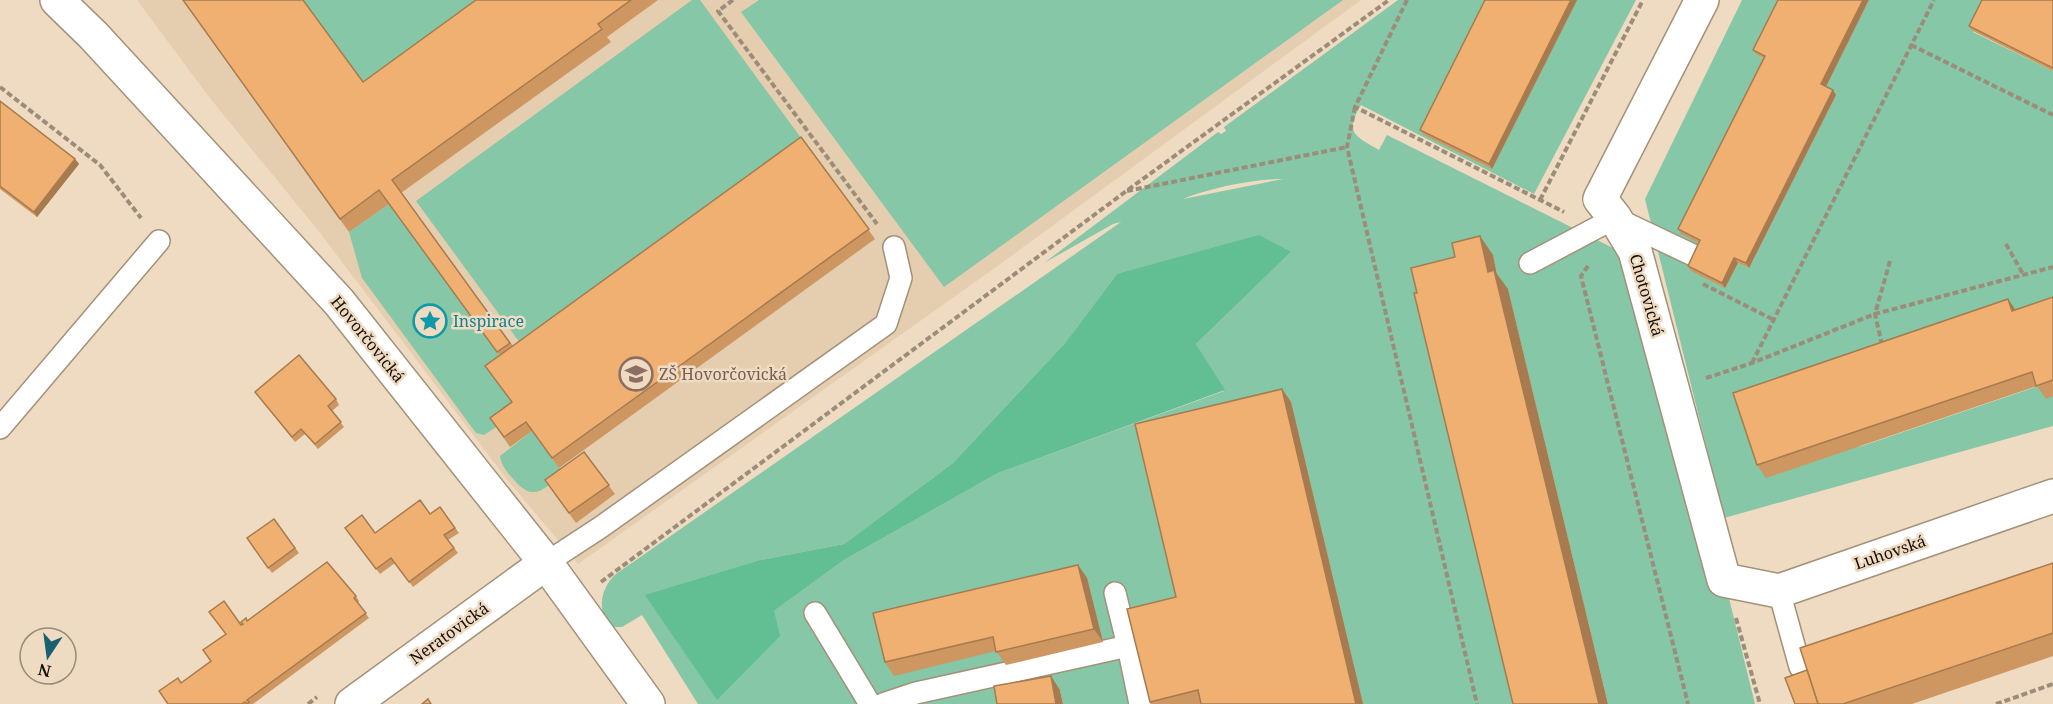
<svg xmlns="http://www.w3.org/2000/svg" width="2053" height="704" viewBox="0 0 2053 704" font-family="'Noto Serif',serif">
<rect width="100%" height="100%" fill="#efdbc2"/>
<path fill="#e5cdaf" d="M 137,0 L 1361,0 L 992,270 L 578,564 L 506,478 L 317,229 L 209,97 Z"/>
<g fill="#85c7a6" fill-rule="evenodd">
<path d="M 302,0 L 503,0 L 372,96 Z"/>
<path d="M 692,0 L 700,0 L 804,142 L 523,347 L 416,201 Z"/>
<path d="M 759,0 L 1343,0 L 944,287 L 741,12 Z"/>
<path d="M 1398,0 L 1636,0 L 1534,194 L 1361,105 C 1344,133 1355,136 1379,150 L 1387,135 L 1647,265 L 1755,704 L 1608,704 L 1508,290 L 1501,291 L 1493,256 L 1521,704 L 1363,704 L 1185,611 L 1156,704 L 1063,704 L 1060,690 L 1004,704 L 698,704 L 642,615 L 622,627 L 612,627 C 596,613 600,588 616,574 L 1121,222 L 1113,224 L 1044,263 L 1218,132 L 1221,134 L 1226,131 L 1224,127 ZM 1283,179 L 1183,199 C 1211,188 1253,179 1283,179 ZM 1291,252 L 1196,344 L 1224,391 L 998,473 L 844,560 L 774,611 L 761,560 L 844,544 L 953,463 L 1065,343 L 1117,274 Z"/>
<path d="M 1742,0 L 1784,0 L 1757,55 L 1768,61 L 1704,246 L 1725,288 L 1738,263 L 1749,268 L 1836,95 L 1825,89 L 1869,0 L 1989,0 L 1973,32 L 2053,71 L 2053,313 L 1859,447 L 2041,385 L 2053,396 L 2053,426 L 1724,518 L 1645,199 Z"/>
<path d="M 389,204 L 507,365 L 519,412 L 484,435 L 476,433 L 362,278 L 349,232 Z"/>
<path d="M 532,431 L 563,473 C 545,488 534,503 515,481 C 507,472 502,467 500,456 Z"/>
</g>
<path fill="#62be93" d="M 1259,235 L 1291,252 L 1196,344 L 1225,390 L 998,473 L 844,560 L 774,611 L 780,636 L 717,700 L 645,595 L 761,560 L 844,544 L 953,463 L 1065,343 L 1117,274 Z"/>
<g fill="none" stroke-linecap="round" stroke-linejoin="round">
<defs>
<g id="lane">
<path d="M 1530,263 L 1615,218 L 1695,256"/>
<path d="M 0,428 L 159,241"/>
<path d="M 546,563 L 601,527 L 886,324 L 901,278 L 894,247"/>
<path d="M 1779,591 L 1800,667"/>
<path d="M 815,613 L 870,704"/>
<path d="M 1128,646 L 1140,704"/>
<path d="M 883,704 L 916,693 L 1128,646 L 1115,593"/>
</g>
<g id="street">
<path d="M 57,0 L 94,36 L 339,302 L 546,563 L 648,704"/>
<path d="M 1702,0 L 1600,199 L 1615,218 L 1635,251 L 1724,580 L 1779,591 L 2053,496"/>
<path d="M 352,704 L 546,563"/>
</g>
</defs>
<use href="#lane" stroke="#a3917a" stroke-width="24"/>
<use href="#street" stroke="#a3917a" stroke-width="36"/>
<g stroke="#9c8d7a" stroke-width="4" stroke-dasharray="6 3" stroke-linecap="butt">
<path d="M 733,0 L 718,11 L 877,224"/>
<path d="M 1407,0 L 1355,107 L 1564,212"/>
<path d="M 1911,45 L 2053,115"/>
<path d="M 0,87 L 100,165 L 141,218"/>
<path d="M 1355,107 L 1347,147 L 1477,704"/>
<path d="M 1127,191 L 1347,147"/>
<path d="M 1540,200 L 1643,0"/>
<path d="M 2006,244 L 2023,274"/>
<path d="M 1588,266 L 1581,276 L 1688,704"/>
<path d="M 1703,284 L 1774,320"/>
<path d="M 1882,345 L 1875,314 L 1890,261"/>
<path d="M 1752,363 L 1934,0"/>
<path d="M 1706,378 L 1752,363 L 1875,314 L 2053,267"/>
<path d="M 601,582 L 1125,192 L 1389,0"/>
<path d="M 1736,618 L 1760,704"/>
<path d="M 308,704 L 317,697"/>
<path d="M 1996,704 L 2053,684"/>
</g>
<use href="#lane" stroke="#fff" stroke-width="21"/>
<use href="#street" stroke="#fff" stroke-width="33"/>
</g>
<g fill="#ce9761">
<path d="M 183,0 L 363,82 L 476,0 L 658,0 L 607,37 L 611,42 L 401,193 L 513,346 L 801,137 L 875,239 L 559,468 L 532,431 L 510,447 L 490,418 L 512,402 L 500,356 L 389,204 L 349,232 Z"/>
<path d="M 1485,0 L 1577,0 L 1492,169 L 1424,135 L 1420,130 Z"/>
<path d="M 2053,0 L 2053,71 L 1973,31 L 1969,26 Z"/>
<path d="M 1753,50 L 1826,86 L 1836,95 L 1749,268 L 1738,263 L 1725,288 L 1691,271 L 1688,266 L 1699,243 L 1681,234 L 1678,229 L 1763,58 L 1757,55 Z"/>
<path d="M 0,101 L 75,159 L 79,164 L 37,217 L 0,189 Z"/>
<path d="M 2053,297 L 2053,396 L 2046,399 L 2037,386 L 1766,478 L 1757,465 L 2008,299 L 2015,310 Z"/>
<path d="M 1282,389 L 1291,402 L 1363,704 L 1151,704 L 1150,702 L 1176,597 Z"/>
<path d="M 255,392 L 336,399 L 339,405 L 332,411 L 344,427 L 318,449 L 305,434 L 295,442 Z"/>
<path d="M 584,452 L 615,494 L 576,523 L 545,480 Z"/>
<path d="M 440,507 L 459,533 L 448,540 L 458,553 L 413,587 L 395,563 L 380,574 L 345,528 L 375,533 L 430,514 Z"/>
<path d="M 274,519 L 299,553 L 272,573 L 247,538 Z"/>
<path d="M 2053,563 L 2053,656 L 1912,704 L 1795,704 L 1807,670 Z"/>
<path d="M 1078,565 L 1087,578 L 1103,642 L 1006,665 L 996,651 L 894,676 L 885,662 Z"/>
<path d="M 356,596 L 359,601 L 358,603 L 369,618 L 253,704 L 168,704 L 181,683 L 211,661 L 241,625 L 247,621 Z"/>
</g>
<g fill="#a77b4f">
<path d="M 1571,0 L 1577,0 L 1492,169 L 1489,164 Z"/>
<path d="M 1863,0 L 1869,0 L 1825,89 L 1821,84 Z"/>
<path d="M 1833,90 L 1836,95 L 1749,268 L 1746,263 Z"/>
<path d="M 75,159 L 79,164 L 37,217 L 34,212 Z"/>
<path d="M 1480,236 L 1493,255 L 1497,274 L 1508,289 L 1608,704 L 1599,704 L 1488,272 Z"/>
<path d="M 1734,258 L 1738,263 L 1725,288 L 1722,283 Z"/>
<path d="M 2008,299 L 2017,312 L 2012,311 Z"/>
<path d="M 1282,389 L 1291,402 L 1363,704 L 1356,704 Z"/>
<path d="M 1078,565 L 1087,578 L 1103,642 L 1094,629 Z"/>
<path d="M 1051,676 L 1060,690 L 1063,704 L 1056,704 Z"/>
</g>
<g fill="#efb071" stroke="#a77b4f" stroke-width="1.5">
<path d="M 183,0 L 303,0 L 363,82 L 476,0 L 631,0 L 598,24 L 602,29 L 392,180 L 510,343 L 497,352 L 379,190 L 340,219 Z"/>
<path d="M 1485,0 L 1571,0 L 1489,164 L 1420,130 Z"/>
<path d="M 1778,0 L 1863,0 L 1821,84 L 1833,90 L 1746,263 L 1734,258 L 1722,283 L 1688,266 L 1700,240 L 1678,229 L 1765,56 L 1753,50 Z"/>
<path d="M 1982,0 L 2053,0 L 2053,68 L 1969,26 Z"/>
<path d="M 0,101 L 75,159 L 34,212 L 0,186 Z"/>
<path d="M 801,137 L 869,229 L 552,458 L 526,422 L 504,437 L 490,418 L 512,402 L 485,366 Z"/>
<path d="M 1480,236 L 1488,272 L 1494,270 L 1599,704 L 1513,704 L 1414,293 L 1417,293 L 1411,268 L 1455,257 L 1452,243 Z"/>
<path d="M 2053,297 L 2053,380 L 2036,386 L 2032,372 L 1757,465 L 1733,393 L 2008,299 L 2012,311 Z"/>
<path d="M 299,355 L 336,399 L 328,406 L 341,422 L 315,444 L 301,429 L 292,437 L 255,392 Z"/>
<path d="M 1282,389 L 1356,704 L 1201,704 L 1198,690 L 1150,702 L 1127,609 L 1176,597 L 1135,424 Z"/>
<path d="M 584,452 L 609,485 L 569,513 L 545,480 Z"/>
<path d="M 420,500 L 430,514 L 440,507 L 455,528 L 444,535 L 454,548 L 409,582 L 391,558 L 376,569 L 345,528 L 362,515 L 375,533 Z"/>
<path d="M 274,519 L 295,548 L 268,568 L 247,538 Z"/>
<path d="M 327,562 L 356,596 L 354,598 L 366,613 L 247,700 L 249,702 L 247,704 L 245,702 L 242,704 L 168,704 L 159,691 L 178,678 L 181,683 L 211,661 L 203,650 L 226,634 L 209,612 L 224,601 L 241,625 L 243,624 L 241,622 L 246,618 L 247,621 Z"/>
<path d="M 2053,563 L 2053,633 L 1843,704 L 1818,704 L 1800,648 Z"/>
<path d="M 1078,565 L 1094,629 L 996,652 L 993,637 L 885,662 L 873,613 Z"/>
<path d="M 1807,670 L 1818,704 L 1795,704 L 1785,678 Z"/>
<path d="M 1051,676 L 1056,704 L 997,704 L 994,686 Z"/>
<path d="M 428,699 L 431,704 L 422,704 Z"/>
</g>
<defs>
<symbol id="sight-ring" viewBox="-11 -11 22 22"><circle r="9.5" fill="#efdbc2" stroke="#0f9aa8" stroke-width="1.5"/><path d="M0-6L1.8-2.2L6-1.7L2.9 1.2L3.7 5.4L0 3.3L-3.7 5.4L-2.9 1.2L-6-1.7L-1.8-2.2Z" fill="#0f9aa8"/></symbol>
<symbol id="school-ring" viewBox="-11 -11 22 22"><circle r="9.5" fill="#efdbc2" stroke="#8d6e63" stroke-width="1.5"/><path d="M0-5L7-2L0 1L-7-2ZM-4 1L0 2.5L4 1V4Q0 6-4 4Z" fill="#8d6e63"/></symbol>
</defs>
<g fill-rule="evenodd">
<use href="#sight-ring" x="411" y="302" width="38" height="38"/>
<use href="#school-ring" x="617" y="355" width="38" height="38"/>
</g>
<g text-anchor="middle" stroke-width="5" stroke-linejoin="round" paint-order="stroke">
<g font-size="16" fill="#171008" stroke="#efdbc2">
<text transform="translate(1647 295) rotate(74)" y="6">Chotovická</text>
<text transform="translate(368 339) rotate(51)" y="6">Hovorčovická</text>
<text transform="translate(1890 552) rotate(-19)" y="6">Luhovská</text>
<text transform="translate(449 633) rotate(-36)" y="6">Neratovická</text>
</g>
<g font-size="16" fill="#0d838f" stroke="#efdbc2" text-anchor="start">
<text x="453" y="327">Inspirace</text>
</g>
<g font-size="16" fill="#785e54" stroke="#efdbc2" text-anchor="start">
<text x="659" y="380">ZŠ Hovorčovická</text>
</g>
</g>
<g transform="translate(48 656) rotate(193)"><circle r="28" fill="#efdbc2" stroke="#998a78" stroke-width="1.5"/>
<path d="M0-4.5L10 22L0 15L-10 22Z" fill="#196070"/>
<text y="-9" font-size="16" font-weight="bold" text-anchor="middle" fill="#171008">N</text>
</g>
</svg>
